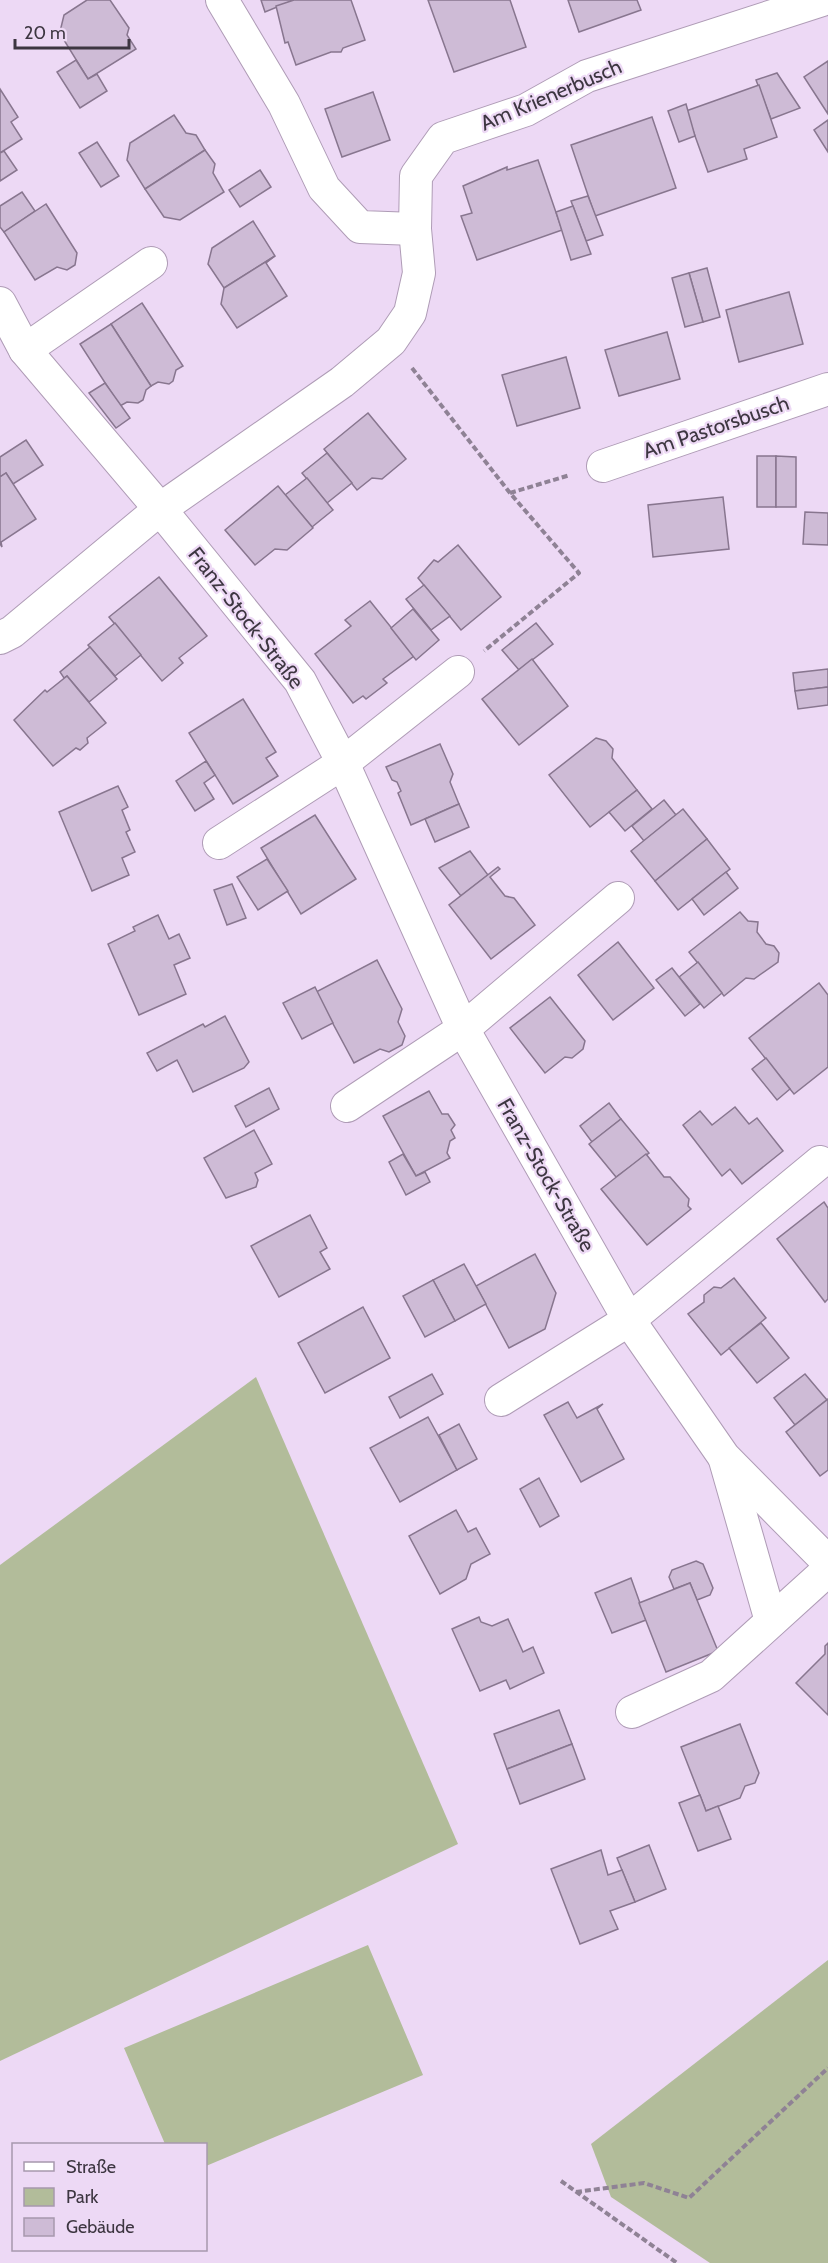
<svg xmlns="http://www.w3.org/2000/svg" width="828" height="2263" viewBox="0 0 828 2263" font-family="Cabin,sans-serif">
<rect width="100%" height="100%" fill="#edd9f5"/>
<g fill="#b2bc9a">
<path d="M 256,1377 L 458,1844 L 0,2061 L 0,1565 Z"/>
<path d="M 368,1945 L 423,2075 L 206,2166 L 206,2144 L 165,2144 L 124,2048 Z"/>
<path d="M 828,1960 L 828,2263 L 710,2263 L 611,2197 L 591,2144 Z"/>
</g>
<g fill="#cebbd6" stroke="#88768f" stroke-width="1.5">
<path d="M 87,0 L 110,0 L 129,28 L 127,35 L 136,49 L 88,79 L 64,40 L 58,40 L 64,15 Z"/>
<path d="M 261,0 L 294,0 L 265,12 Z"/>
<path d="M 294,0 L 351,0 L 365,40 L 343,48 L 341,52 L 331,52 L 296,65 L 288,42 L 285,43 L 276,6 Z"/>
<path d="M 428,0 L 510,0 L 526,47 L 454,72 Z"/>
<path d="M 568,0 L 637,0 L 641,10 L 579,32 Z"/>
<path d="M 76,60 L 88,79 L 97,74 L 107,91 L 80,108 L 57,72 Z"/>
<path d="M 828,61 L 828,114 L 804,77 Z"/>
<path d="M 777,73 L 800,108 L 771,119 L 756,80 Z"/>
<path d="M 759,85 L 777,137 L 744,149 L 747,159 L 708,172 L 686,111 Z"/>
<path d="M 0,89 L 18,117 L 11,122 L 22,139 L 0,153 Z"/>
<path d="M 373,92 L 390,140 L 342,157 L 325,109 Z"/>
<path d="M 686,104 L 695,136 L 679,142 L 668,111 Z"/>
<path d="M 174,115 L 186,133 L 196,135 L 205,150 L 145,189 L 127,160 L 130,143 Z"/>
<path d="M 652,117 L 676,188 L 595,216 L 571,145 Z"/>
<path d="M 828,120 L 828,152 L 814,130 Z"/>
<path d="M 97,142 L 119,176 L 101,187 L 79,153 Z"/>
<path d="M 205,150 L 215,164 L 213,173 L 224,192 L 180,220 L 164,217 L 145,189 Z"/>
<path d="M 4,151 L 17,170 L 0,181 L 0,153 Z"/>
<path d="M 538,160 L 562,230 L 477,260 L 461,216 L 472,213 L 463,186 L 507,167 L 507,170 Z"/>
<path d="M 260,170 L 271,187 L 240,207 L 229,190 Z"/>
<path d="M 22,192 L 35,211 L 4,232 L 0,227 L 0,206 Z"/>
<path d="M 588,196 L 603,235 L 586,241 L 571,201 Z"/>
<path d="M 46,204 L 77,253 L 75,265 L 67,270 L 57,267 L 35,280 L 4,232 Z"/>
<path d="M 573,206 L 591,254 L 571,260 L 556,212 Z"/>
<path d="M 253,221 L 275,256 L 224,288 L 208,264 L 212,248 Z"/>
<path d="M 275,256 L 266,263 L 287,296 L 237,328 L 221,304 L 224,288 Z"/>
<path d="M 707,268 L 720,317 L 703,322 L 689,273 Z"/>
<path d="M 689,273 L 703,322 L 685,327 L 672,278 Z"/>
<path d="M 789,292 L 803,344 L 739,362 L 726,310 Z"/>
<path d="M 142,303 L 183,366 L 176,370 L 173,381 L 169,384 L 158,382 L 151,386 L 111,324 Z"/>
<path d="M 111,324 L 151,386 L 146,390 L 143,400 L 138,403 L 127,402 L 120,406 L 80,344 Z"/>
<path d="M 667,332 L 680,379 L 619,396 L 605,350 Z"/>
<path d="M 566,357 L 580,408 L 517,426 L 502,375 Z"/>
<path d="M 105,383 L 130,418 L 116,428 L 89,393 Z"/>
<path d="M 368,413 L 406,459 L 382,479 L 372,478 L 357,490 L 324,449 Z"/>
<path d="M 26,440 L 43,465 L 13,484 L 6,473 L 0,477 L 0,457 Z"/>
<path d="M 327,453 L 352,483 L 327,503 L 302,473 Z"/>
<rect x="757" y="456" width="19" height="51"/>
<path d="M 776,456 L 796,457 L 796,507 L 776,507 Z"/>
<path d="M 6,473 L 36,519 L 1,542 L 2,547 L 0,544 L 0,477 Z"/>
<path d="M 307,478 L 333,510 L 312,527 L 285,495 Z"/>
<path d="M 278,486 L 313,528 L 287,550 L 275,549 L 255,565 L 225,530 Z"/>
<path d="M 723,497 L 729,549 L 653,557 L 648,505 Z"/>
<path d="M 805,512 L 828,513 L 828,545 L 803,544 Z"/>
<path d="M 458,545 L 501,597 L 461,630 L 418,578 L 434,560 L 438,562 Z"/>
<path d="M 159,577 L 207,636 L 179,658 L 183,663 L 162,681 L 109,617 Z"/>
<path d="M 424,585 L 450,616 L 431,630 L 406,599 Z"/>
<path d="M 370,601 L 414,656 L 383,679 L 387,683 L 366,699 L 363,696 L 353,703 L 315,654 L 351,626 L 345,620 Z"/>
<path d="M 413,609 L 439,640 L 416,660 L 391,628 Z"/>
<path d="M 115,623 L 141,655 L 115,676 L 88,645 Z"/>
<path d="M 536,623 L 553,644 L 519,670 L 502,650 Z"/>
<path d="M 90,647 L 117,679 L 89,702 L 67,676 L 64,678 L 60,672 Z"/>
<path d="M 532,659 L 568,706 L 519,745 L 482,699 Z"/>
<path d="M 828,669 L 828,687 L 795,691 L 793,673 Z"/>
<path d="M 67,676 L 106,723 L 87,738 L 88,743 L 80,750 L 76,748 L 53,766 L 14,720 L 45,690 L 47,692 Z"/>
<path d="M 828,687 L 828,705 L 798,709 L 795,691 Z"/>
<path d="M 243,699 L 276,752 L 266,758 L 278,776 L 233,804 L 189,733 Z"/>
<path d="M 596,738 L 606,741 L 613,749 L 612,758 L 637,790 L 590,827 L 549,775 Z"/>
<path d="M 440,744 L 453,774 L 450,782 L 459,804 L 411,825 L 398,793 L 401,791 L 397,782 L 392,780 L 386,767 Z"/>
<path d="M 206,761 L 215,775 L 204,783 L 214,799 L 195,811 L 176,781 Z"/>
<path d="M 118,786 L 128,807 L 122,810 L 130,830 L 126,832 L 135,852 L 122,858 L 129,875 L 92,891 L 59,812 Z"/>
<path d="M 637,790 L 652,809 L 625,831 L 609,812 Z"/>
<path d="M 664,800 L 676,815 L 644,841 L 632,826 Z"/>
<path d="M 459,804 L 469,827 L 435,842 L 425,819 Z"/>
<path d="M 683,809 L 707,839 L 655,881 L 631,851 Z"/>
<path d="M 315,815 L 356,879 L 301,914 L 261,848 Z"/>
<path d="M 707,839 L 730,869 L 678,910 L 655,881 Z"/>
<path d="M 470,851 L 488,875 L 461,896 L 439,868 Z"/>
<path d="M 267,859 L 288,891 L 258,910 L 237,877 Z"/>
<path d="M 498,867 L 500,869 L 490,877 L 505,896 L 514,898 L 535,925 L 491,959 L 449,905 Z"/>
<path d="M 726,872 L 738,888 L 704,915 L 692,899 Z"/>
<path d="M 232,884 L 246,918 L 227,925 L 214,890 Z"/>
<path d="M 740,912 L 748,921 L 758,922 L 757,932 L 766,944 L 774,946 L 779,953 L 778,962 L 754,979 L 746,978 L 724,996 L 689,952 Z"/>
<path d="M 158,915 L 169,939 L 179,934 L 190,958 L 174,965 L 186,994 L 139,1015 L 108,944 L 135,931 L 133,927 Z"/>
<path d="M 618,942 L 654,988 L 613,1020 L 578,975 Z"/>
<path d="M 377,960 L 402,1009 L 398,1022 L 405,1036 L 402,1045 L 389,1052 L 380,1049 L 354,1063 L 316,992 Z"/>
<path d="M 698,962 L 722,993 L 704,1008 L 679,977 Z"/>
<path d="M 672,968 L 700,1004 L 685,1016 L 656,980 Z"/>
<path d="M 819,983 L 828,995 L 828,1067 L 794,1094 L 749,1038 Z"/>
<path d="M 315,987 L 333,1023 L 302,1039 L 283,1003 Z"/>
<path d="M 550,997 L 585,1041 L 583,1049 L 572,1058 L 565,1057 L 545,1073 L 510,1028 Z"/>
<path d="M 225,1016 L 249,1062 L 244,1068 L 193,1092 L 177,1060 L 157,1071 L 147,1053 L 203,1024 L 205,1027 Z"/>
<path d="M 766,1058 L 790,1089 L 777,1100 L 752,1069 Z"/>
<path d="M 269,1088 L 279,1109 L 246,1127 L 235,1106 Z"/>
<path d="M 429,1091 L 442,1114 L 448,1114 L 455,1125 L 451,1130 L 455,1138 L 450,1141 L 447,1153 L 450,1158 L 416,1176 L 383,1116 Z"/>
<path d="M 609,1103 L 621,1119 L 592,1142 L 580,1126 Z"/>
<path d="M 735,1107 L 749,1124 L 757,1118 L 783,1151 L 742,1184 L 730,1169 L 722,1176 L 683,1125 L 700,1111 L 712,1125 Z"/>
<path d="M 621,1119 L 649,1153 L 616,1177 L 589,1144 Z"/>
<path d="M 254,1130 L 272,1164 L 255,1173 L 258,1180 L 256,1187 L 226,1198 L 204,1158 Z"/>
<path d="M 403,1154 L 416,1176 L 425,1172 L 430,1182 L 406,1195 L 389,1162 Z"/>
<path d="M 646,1154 L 664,1177 L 670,1177 L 689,1199 L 688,1206 L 691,1209 L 647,1245 L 601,1189 Z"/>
<path d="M 824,1202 L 828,1208 L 828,1299 L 825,1302 L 777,1239 Z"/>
<path d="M 310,1215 L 327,1248 L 320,1252 L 330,1269 L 279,1297 L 251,1246 Z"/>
<path d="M 535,1254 L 556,1293 L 545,1329 L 509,1348 L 476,1286 Z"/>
<path d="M 464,1264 L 486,1304 L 455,1321 L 433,1280 Z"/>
<path d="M 734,1278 L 766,1318 L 721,1355 L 688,1314 L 704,1302 L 704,1295 L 714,1287 L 721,1288 Z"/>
<path d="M 433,1280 L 455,1321 L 425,1337 L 403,1296 Z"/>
<path d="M 363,1307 L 390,1358 L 325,1393 L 298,1343 Z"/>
<path d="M 761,1323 L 789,1358 L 757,1383 L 729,1348 Z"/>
<path d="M 432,1374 L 443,1394 L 400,1418 L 389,1397 Z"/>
<path d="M 805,1374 L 827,1400 L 795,1425 L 774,1398 Z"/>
<path d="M 828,1399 L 828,1470 L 820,1476 L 786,1432 Z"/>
<path d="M 568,1402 L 577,1418 L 603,1404 L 597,1409 L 624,1459 L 581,1482 L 544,1415 Z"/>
<path d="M 428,1417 L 457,1470 L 400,1502 L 370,1448 Z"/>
<path d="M 459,1424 L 477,1459 L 457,1470 L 439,1435 Z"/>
<path d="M 539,1478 L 559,1516 L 540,1527 L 520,1489 Z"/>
<path d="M 456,1510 L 468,1532 L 476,1528 L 490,1554 L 471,1564 L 466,1579 L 440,1594 L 409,1536 Z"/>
<path d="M 696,1561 L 703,1564 L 713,1588 L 710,1595 L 697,1600 L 690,1583 L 674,1589 L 669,1577 L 672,1570 Z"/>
<path d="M 631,1578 L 646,1620 L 612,1633 L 595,1593 Z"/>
<path d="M 690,1583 L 718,1651 L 666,1672 L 639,1603 Z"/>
<path d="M 479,1617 L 481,1622 L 492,1626 L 508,1619 L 523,1652 L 533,1647 L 544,1673 L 510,1689 L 506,1680 L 480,1691 L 452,1629 Z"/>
<path d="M 828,1643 L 828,1715 L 796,1683 L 825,1654 L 825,1646 Z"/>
<path d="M 559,1710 L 572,1744 L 507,1769 L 494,1734 Z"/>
<path d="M 740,1724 L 759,1773 L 755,1783 L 745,1786 L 740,1798 L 706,1811 L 681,1747 Z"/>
<path d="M 572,1744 L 585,1779 L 520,1804 L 507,1769 Z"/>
<path d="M 700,1795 L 706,1811 L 718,1806 L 731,1839 L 698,1851 L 679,1803 Z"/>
<path d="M 649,1845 L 666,1889 L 635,1902 L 617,1858 Z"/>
<path d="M 601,1850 L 608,1875 L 622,1870 L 635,1902 L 610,1911 L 618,1929 L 580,1944 L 551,1869 Z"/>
</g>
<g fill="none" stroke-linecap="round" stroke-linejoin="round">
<defs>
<g id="minor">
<path d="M 222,0 L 284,104 L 324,188 L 360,227 L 415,229"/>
<path d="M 0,303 L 25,350 L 160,509 L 300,681 L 343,763 L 463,1029 L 629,1320 L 724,1457 L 828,1562"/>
<path d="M 25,350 L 151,263"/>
<path d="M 603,466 L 828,389"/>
<path d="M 0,638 L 12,632 L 160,509 L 342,382 L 391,341 L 410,313 L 419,273 L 415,229 L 416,176 L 443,138 L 526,110 L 587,76 L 822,0"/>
<path d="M 219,843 L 343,763 L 458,672"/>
<path d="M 347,1106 L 463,1029 L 618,898"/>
<path d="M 501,1400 L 629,1320 L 820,1162"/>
<path d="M 725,1460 L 771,1621"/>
<path d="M 632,1712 L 711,1676 L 828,1570"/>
</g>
</defs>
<use href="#minor" stroke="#af9cb6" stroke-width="34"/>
<g stroke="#8f8295" stroke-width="4" stroke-dasharray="6 3" stroke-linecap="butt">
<path d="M 412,368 L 510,493 L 579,573 L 484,651"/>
<path d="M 510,493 L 570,475"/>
<path d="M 561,2181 L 677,2263"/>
<path d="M 576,2192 L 644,2183 L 689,2198 L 828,2068"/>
</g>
<use href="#minor" stroke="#fff" stroke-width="32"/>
</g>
<g text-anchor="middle" stroke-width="4.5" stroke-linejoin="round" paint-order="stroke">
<g font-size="21" fill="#3d3641" stroke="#edd9f5">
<text transform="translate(551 95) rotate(-23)" y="7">Am Krienerbusch</text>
<text transform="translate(716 427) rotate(-19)" y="7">Am Pastorsbusch</text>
<text transform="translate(246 618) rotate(52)" y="7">Franz-Stock-Straße</text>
<text transform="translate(546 1175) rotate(60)" y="7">Franz-Stock-Straße</text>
</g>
</g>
<rect x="12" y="2143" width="195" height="108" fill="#edd9f5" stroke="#a798ad" stroke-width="1.5"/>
<rect x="24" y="2162" width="30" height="9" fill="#ffffff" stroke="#a798ad" stroke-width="1.5"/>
<text x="66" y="2173" font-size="18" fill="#3d3641">Straße</text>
<rect x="24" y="2188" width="30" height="18" fill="#b2bc9a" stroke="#a798ad" stroke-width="1.5"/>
<text x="66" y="2203" font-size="18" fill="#3d3641">Park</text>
<rect x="24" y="2218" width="30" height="18" fill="#cebbd6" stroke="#a798ad" stroke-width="1.5"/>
<text x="66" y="2233" font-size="18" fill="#3d3641">Gebäude</text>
<path d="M15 39v9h114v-9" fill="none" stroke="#3d3641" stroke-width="3"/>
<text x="24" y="39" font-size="18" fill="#3d3641" stroke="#edd9f5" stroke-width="4.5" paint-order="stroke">20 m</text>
</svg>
